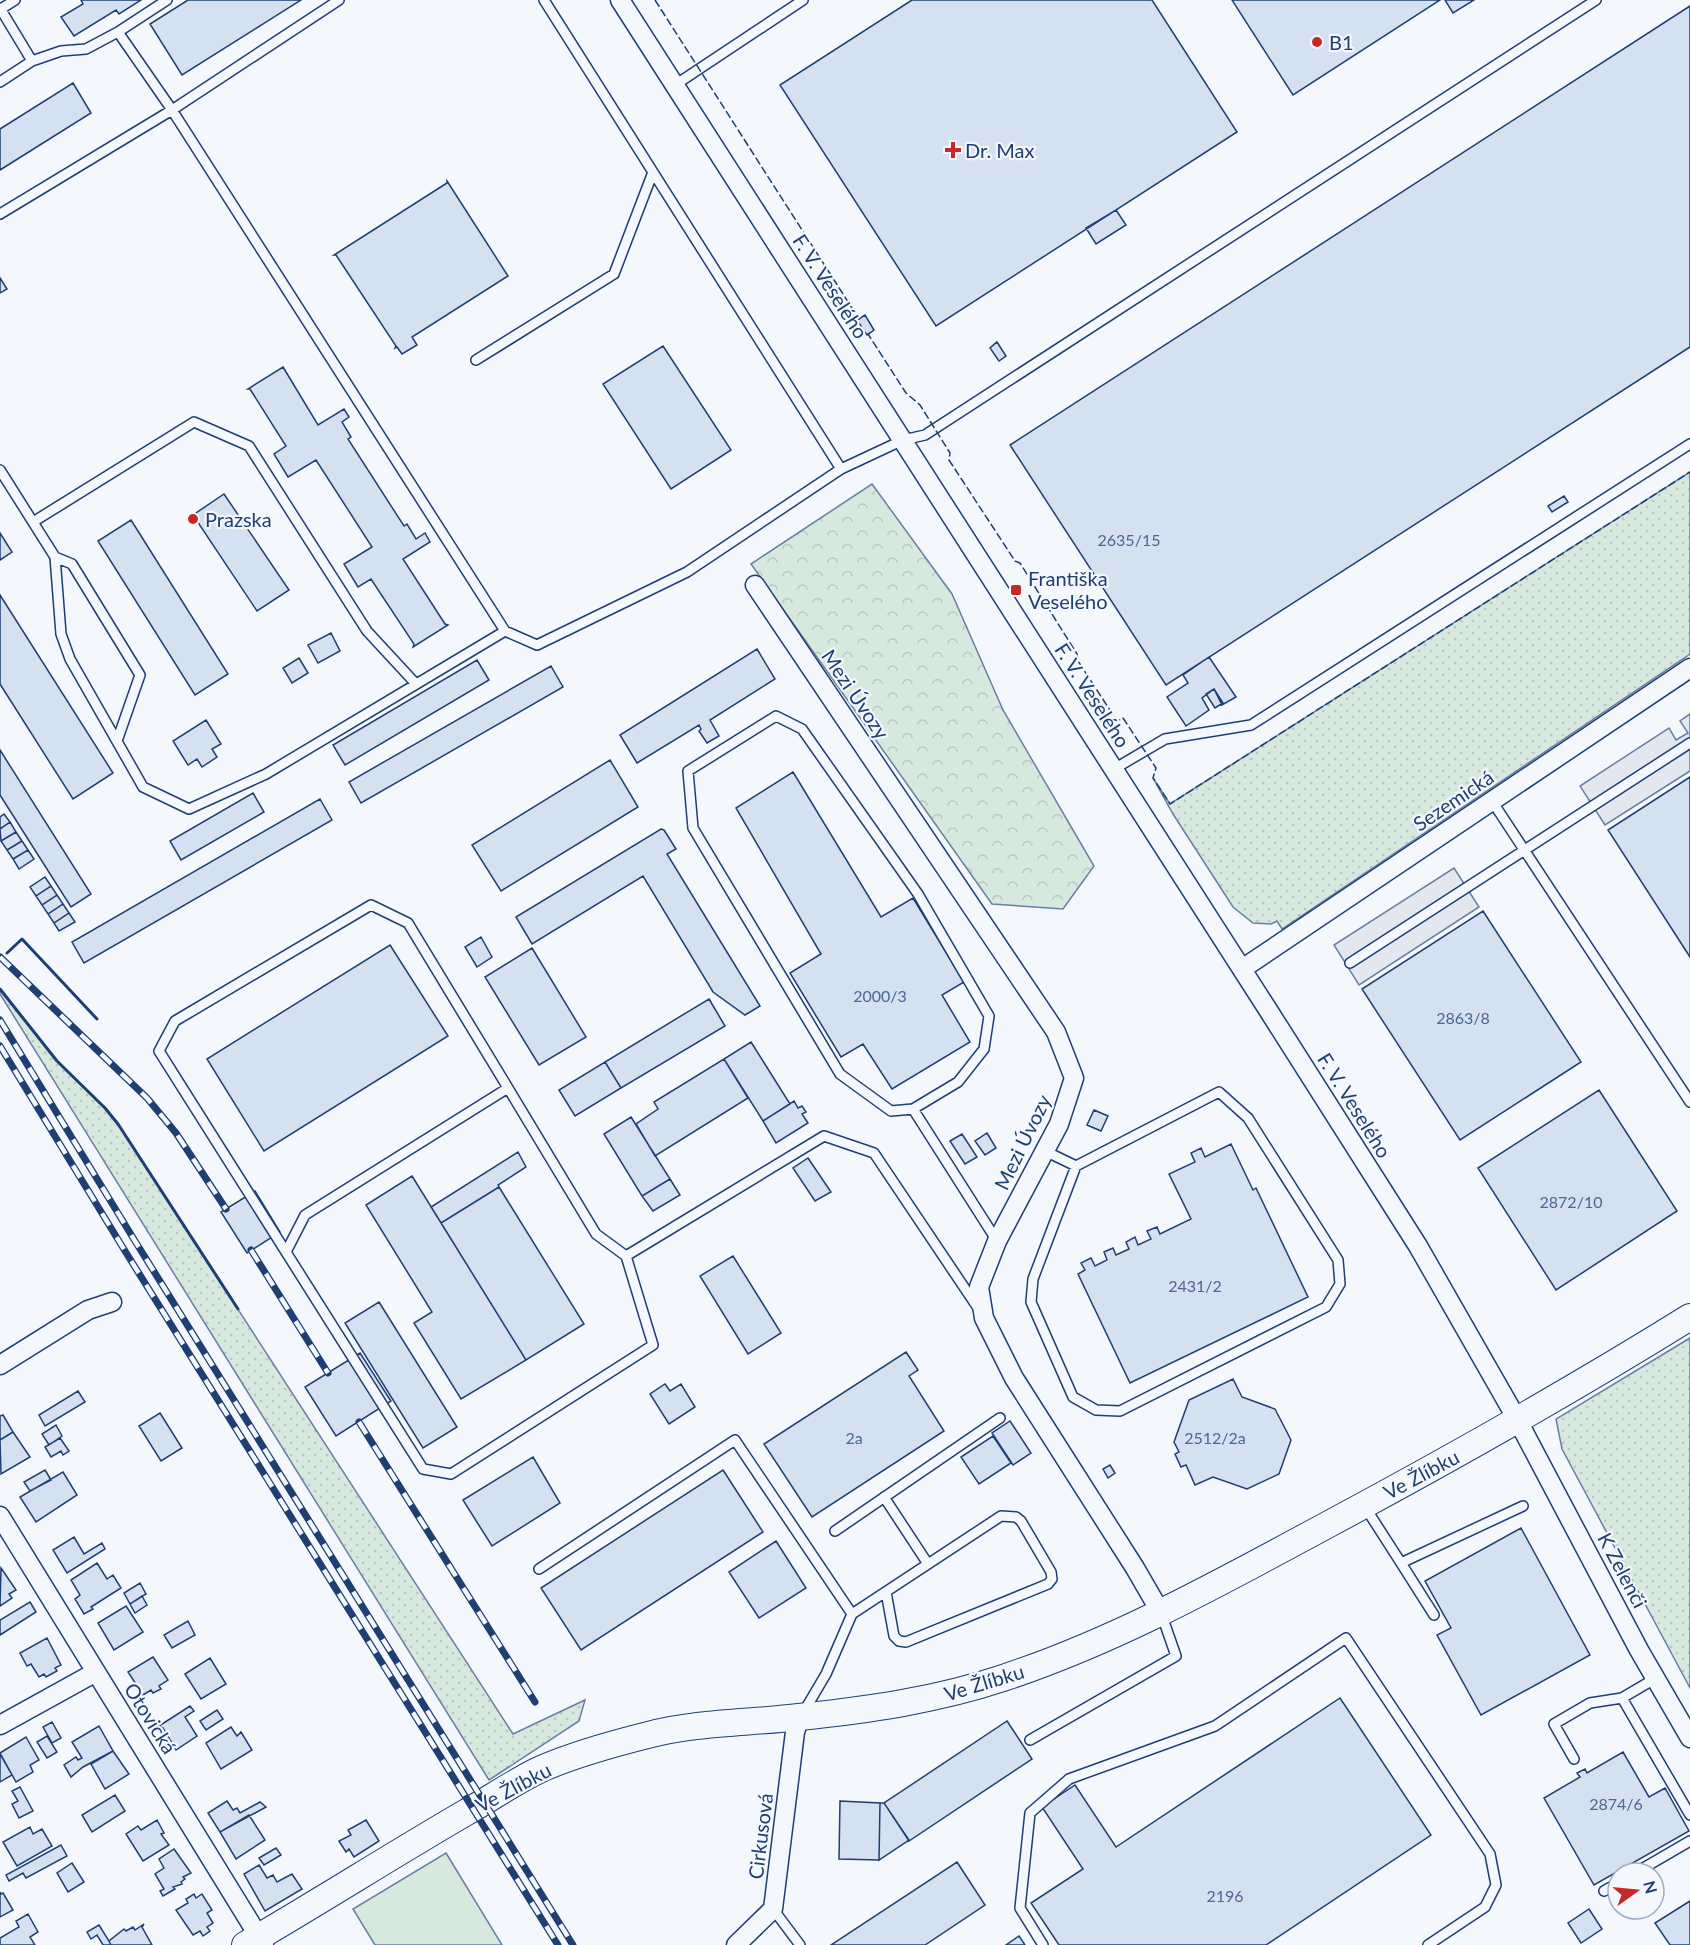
<svg xmlns="http://www.w3.org/2000/svg" width="1690" height="1945" viewBox="0 0 1690 1945" font-family="Lato,sans-serif">
<style>
.grass{fill:url(#grass-dots);stroke:#687fa3;stroke-width:1.5}
.forest{fill:url(#forest-crowns);stroke:#687fa3;stroke-width:1.5}
.park{fill:#d7e8df;stroke:#687fa3;stroke-width:1.5}
.parking{fill:#e3e8f0;stroke:#687fa3;stroke-width:1.5}
.building{fill:#d5e0f0;stroke:#1d3f73;stroke-width:1.5}
.lines{fill:none;stroke-linecap:round;stroke-linejoin:round}
.lane-casing{stroke:#1d3f73;stroke-width:12}
.street-casing{stroke:#1d3f73;stroke-width:21}
.secondary-casing{stroke:#1d3f73;stroke-width:28}
.lane{stroke:#f4f7fb;stroke-width:9}
.street{stroke:#f4f7fb;stroke-width:18}
.secondary{stroke:#f4f7fb;stroke-width:26}
.rail-casing{stroke:#1d3f73;stroke-width:7}
.rail{stroke:#f4f7fb;stroke-width:4.5;stroke-dasharray:14;stroke-linecap:butt}
.fence{stroke:#1d3f73;stroke-width:1.5;stroke-dasharray:8 3;stroke-linecap:butt}
.wall{stroke:#1d3f73;stroke-width:3}
.poi-dot{fill:#c62828;stroke:#f4f7fb;stroke-width:2}
.labels{text-anchor:middle;dominant-baseline:central;stroke-width:4.5;stroke-linejoin:round;paint-order:stroke}
.number-label{font-size:16px;fill:#4b6792}
.poi-label{font-size:20px;fill:#1d3f73;stroke:#f4f7fb;text-anchor:start}
.street-label{font-size:20px;fill:#1d3f73;stroke:#f4f7fb}
</style>
<defs>
<pattern id="grass-dots" width="8" height="8" patternUnits="userSpaceOnUse" patternTransform="scale(1.5)"><rect width="8" height="8" fill="#d7e8df"/><path d="M2 2h.1M6 6h.1" fill="none" stroke="#b8c8c3" stroke-width="1.8" stroke-linecap="round"/></pattern>
<pattern id="forest-crowns" width="20" height="18" patternUnits="userSpaceOnUse" patternTransform="scale(1.5)"><rect width="20" height="18" fill="#d7e8df"/><path d="M2 6a3 3 0 1 1 6 0M12 15a3 3 0 1 1 6 0" fill="none" stroke="#b8c8c3"/></pattern>
</defs>
<rect width="100%" height="100%" fill="#f4f7fb"/>
<!-- grass -->
<path class="grass" d="M1690 472V654L1282 929 1277 921 1271 924 1253 923 1233 907 1173 814 1153 778 1170 804Z
M0 990 57 1061 105 1108 118 1124 513 1734 585 1700 579 1721 489 1780 0 994Z
M1690 1338V1688L1562 1449 1556 1419Z"/>
<!-- forest -->
<path class="forest" d="M872 484 952 594 1003 710 1094 866 1063 909 992 904 751 564Z"/>
<!-- park -->
<path class="park" d="M446 1853 502 1945H375L353 1909Z"/>
<!-- parking -->
<path class="parking" d="M1690 714V771L1605 825 1580 786 1669 728 1676 740 1688 733 1680 721Z
M1454 868 1479 907 1359 985 1334 945Z"/>
<!-- building -->
<path class="building" d="M81 0H141L119 14 116 10 74 36 61 17 83 4Z
M188 0H301L182 75 150 24Z
M912 0H1152L1237 132 936 326 780 85Z
M1232 0H1440L1293 95Z
M1445 0H1474L1453 13Z
M1690 6V347L1166 685 1010 445Z
M73 83 91 113 0 170V129Z
M447 181 508 276 412 337 417 345 402 354 397 347 395 348 396 346 336 255H334L447 183Z
M1116 210 1126 225 1096 244 1086 228Z
M0 278 7 289 0 293Z
M865 315 874 330 867 335 857 320Z
M997 342 1006 356 999 361 990 348Z
M663 346 731 450 671 489 603 384Z
M283 367 318 425 344 409 349 417 342 422 351 437 348 439 404 526 407 524 416 539 425 533 430 542 403 559 445 624 448 625 413 647 414 644 371 579 358 587 344 564 372 547 316 460 288 477 274 454 286 446 250 389H248Z
M224 494 289 590 257 611 193 515Z
M1564 496 1568 502 1552 512 1548 506Z
M131 520 228 674 195 695 98 541Z
M0 533 12 552 0 560Z
M0 595 113 773 73 799 0 684Z
M331 633 340 651 318 663 308 645Z
M757 649 775 679 710 720 719 736 707 743 699 731 701 729 699 725 637 763 620 735Z
M1209 657 1236 697 1222 705 1214 689 1202 698 1209 710 1186 726 1167 697 1188 683 1183 675Z
M299 658 308 673 292 683 283 668Z
M477 660 489 680 345 765 333 745Z
M551 666 563 687 361 803 349 782Z
M1214 689 1223 703 1215 708 1206 694Z
M206 720 221 744 212 749 217 757 202 767 197 759 188 765 173 741Z
M0 750 91 894 71 907 0 795Z
M610 760 638 807 501 891 472 845Z
M793 772 881 917 913 898 964 982 942 995 970 1042 892 1089 863 1044 841 1057 790 973 821 954 736 808Z
M1690 777V957L1608 830Z
M253 793 264 812 181 860 170 841Z
M320 799 332 820 84 963 72 942Z
M4 814 10 822 0 829V817Z
M10 822 16 832 1 841 0 829Z
M661 829 664 830 676 849 667 854 760 1006 745 1015 713 992 643 876 532 944 516 917Z
M16 832 22 841 7 850 1 841Z
M22 841 28 850 13 859 7 850Z
M28 850 34 859 19 869 13 859Z
M45 877 51 886 36 896 30 887Z
M51 886 57 895 42 905 36 896Z
M57 895 63 904 48 914 42 905Z
M63 904 69 913 54 923 48 914Z
M1483 911 1581 1062 1460 1140 1362 989Z
M69 913 75 922 59 931 54 923Z
M481 937 492 957 477 967 465 947Z
M390 945 448 1036 264 1151 207 1059Z
M532 948 586 1037 539 1065 485 977Z
M709 999 725 1026 621 1088 605 1062Z
M751 1042 790 1104 763 1121 724 1059Z
M724 1059 748 1098 655 1156 636 1124 658 1109 654 1102Z
M605 1062 621 1088 575 1116 559 1090Z
M1599 1090 1677 1211 1556 1290 1478 1168Z
M794 1101 798 1108 802 1106 806 1112 802 1114 808 1123 776 1143 763 1121Z
M1094 1110 1108 1116 1101 1131 1087 1125Z
M631 1117 670 1179 642 1196 604 1134Z
M987 1133 996 1148 985 1155 975 1141Z
M962 1134 977 1157 965 1164 950 1141Z
M1231 1144 1253 1190 1256 1188 1308 1297 1130 1383 1078 1274 1085 1270 1081 1263 1091 1258 1095 1266 1107 1260 1104 1252 1113 1248 1116 1255 1129 1249 1126 1242 1135 1237 1138 1245 1151 1239 1147 1231 1157 1227 1160 1234 1191 1219 1169 1174 1195 1162 1191 1153 1201 1148 1205 1157Z
M518 1152 526 1167 498 1185 499 1187 441 1223 431 1207Z
M808 1158 831 1192 815 1201 793 1168Z
M412 1176 526 1360 461 1399 414 1323 432 1312 366 1205Z
M670 1179 680 1195 653 1211 642 1196Z
M499 1187 584 1324 526 1360 441 1223Z
M255 1191 280 1232 247 1253 221 1212Z
M733 1256 781 1333 748 1354 700 1276Z
M379 1302 457 1427 423 1448 345 1323Z
M906 1352 918 1370 909 1376 944 1431 812 1517 764 1444Z
M360 1353 391 1401 336 1436 305 1387Z
M1233 1379 1242 1397 1275 1409 1291 1440 1279 1474 1247 1489 1213 1477 1195 1485 1186 1465 1181 1467 1175 1454 1179 1452 1174 1442 1189 1400Z
M665 1384 670 1391 681 1384 695 1407 669 1424 650 1394Z
M78 1391 85 1402 45 1426 39 1415Z
M160 1413 182 1448 161 1461 139 1426Z
M3 1415 13 1432 0 1440V1416Z
M1010 1421 1031 1453 1013 1465 992 1433Z
M56 1425 62 1436 49 1445 42 1434Z
M13 1432 30 1457 1 1474 0 1440Z
M993 1436 1011 1463 979 1484 961 1457Z
M60 1438 69 1451 63 1455 61 1451 51 1457 45 1447Z
M533 1457 560 1503 492 1546 463 1500Z
M1110 1465 1115 1473 1108 1478 1103 1469Z
M45 1470 51 1480 30 1491 24 1482Z
M723 1470 763 1532 581 1650 541 1588Z
M63 1472 77 1495 36 1522 20 1497Z
M1521 1528 1590 1655 1481 1715 1437 1635 1451 1628 1425 1581Z
M74 1537 84 1554 102 1543 105 1549 67 1573 53 1550Z
M776 1541 806 1588 759 1618 729 1572Z
M97 1563 107 1579 113 1575 121 1588 91 1607 93 1609 84 1614 75 1599 80 1595 71 1580Z
M1 1568 16 1590 9 1594 12 1598 0 1606Z
M140 1583 146 1594 130 1604 124 1593Z
M142 1596 147 1605 135 1613 130 1604Z
M30 1602 36 1612 0 1635V1620Z
M126 1606 143 1632 114 1650 98 1623Z
M188 1621 195 1635 172 1648 164 1635Z
M47 1638 61 1665 55 1668 57 1671 46 1677 44 1674 39 1677 31 1664 27 1666 20 1653Z
M153 1657 168 1680 159 1686 161 1689 153 1693 151 1690 143 1695 128 1672Z
M210 1658 226 1684 201 1699 185 1674Z
M1340 1698 1431 1835 1266 1945H1059L1031 1903 1083 1869 1042 1807 1075 1785 1116 1847Z
M190 1706 194 1711 185 1717 197 1736 176 1750 163 1728 159 1726Z
M217 1710 223 1719 206 1730 200 1721Z
M1007 1721 1032 1759 909 1841 884 1803Z
M52 1722 61 1738 52 1743 43 1727Z
M99 1726 113 1751 83 1767 71 1777 64 1765 76 1757 78 1760 82 1758 72 1742Z
M231 1727 237 1736 241 1732 252 1750 221 1769 206 1743Z
M47 1736 57 1752 47 1758 37 1742Z
M26 1737 39 1760 30 1765 33 1772 16 1782 0 1753Z
M113 1751 129 1774 105 1789 91 1764Z
M1623 1752 1649 1797 1665 1788 1689 1831 1594 1885 1544 1798 1580 1777 1577 1773 1585 1769 1587 1773Z
M0 1754 12 1775 0 1782Z
M20 1787 33 1811 19 1818 12 1804 18 1801 12 1791Z
M115 1795 125 1811 92 1832 82 1815Z
M227 1801 233 1810 237 1808 240 1813 260 1802 266 1807 220 1832 208 1813Z
M840 1801 880 1803 879 1860 839 1859Z
M880 1803H884L909 1840 879 1860Z
M249 1815 265 1840 236 1859 220 1832Z
M157 1820 164 1833 161 1834 169 1845 143 1861 126 1834 138 1826 141 1830Z
M366 1820 379 1841 354 1857 349 1849 346 1852 339 1841 351 1835 348 1830Z
M30 1827 33 1834 42 1829 52 1846 17 1866 3 1842Z
M61 1845 67 1856 26 1878 23 1873 9 1881 6 1875Z
M276 1848 281 1855 264 1865 259 1858Z
M174 1849 191 1873 183 1877 185 1879 181 1882 182 1884 173 1887 175 1889 163 1896 160 1891 164 1889 155 1874 164 1868 159 1859Z
M957 1862 985 1905 925 1945H831Z
M72 1863 84 1882 68 1892 57 1873Z
M259 1865 267 1878 273 1875 277 1882 292 1874 302 1889 265 1911 244 1874Z
M0 1892 1 1894 3 1893 13 1910 0 1917Z
M194 1894 196 1898 202 1894 212 1910 207 1913 213 1923 207 1927 210 1931 203 1936 200 1931 193 1935 176 1910 188 1903 186 1899Z
M1690 1901V1945H1670L1655 1923Z
M1589 1909 1602 1929 1581 1943 1568 1923Z
M28 1914 38 1932 30 1937 35 1945H0V1938L19 1927 16 1921Z
M144 1924 142 1927 152 1945H111L109 1941 124 1929 126 1931 133 1927 135 1930Z
M99 1925 109 1941 111 1945H103L97 1935 91 1939 87 1932Z
M1019 1936 1025 1945H1006Z"/>
<g class="lines">
<defs>
<path id="lane" d="M544 0 841 469 903 440 925 435 1596 0
M0 8 32 61
M1 9 15 0
M118 32 167 0
M0 82 32 61 61 51 86 49 118 32 172 110 505 631
M675 85 803 0
M0 214 172 110 339 0
M476 360 614 274 653 172
M0 470 55 557 61 634 70 659 143 787 189 809 266 774 505 631 537 645 687 572 841 469
M33 522 194 422 249 446 367 631 416 684
M55 557 72 564 140 675 117 741
M1114 769 1165 739 1251 725 1690 444
M1492 801 1690 1102
M1350 963 1690 743
M913 1109 958 1082 984 1049 989 1016 918 894 802 729 776 716 688 771 693 828 840 1074 891 1111 913 1109 997 1241
M1045 1151 1076 1166 1219 1092 1248 1118 1338 1260 1340 1284 1326 1307 1120 1411 1096 1410 1073 1397 1031 1302 1033 1279 1076 1166
M286 1252 305 1215 508 1088 596 1234 626 1256 653 1345 451 1474 423 1469 159 1051 175 1021 371 905 408 923 508 1088
M626 1256 824 1136 874 1153 978 1308
M884 1497 928 1564
M1365 1507 1401 1563 1523 1506
M835 1531 1000 1418
M1401 1563 1434 1615
M539 1569 735 1440 852 1614 826 1674 803 1713
M852 1614 1001 1516 1016 1517 1021 1521 1051 1572 1052 1579 1048 1584 906 1642 899 1641 894 1636 886 1592
M1656 1678 1622 1698 1690 1815
M1030 1740 1176 1656 1161 1613
M1574 1759 1554 1724 1590 1703 1622 1698
M1635 1873 1690 1841
M1604 1891 1618 1883
M773 1909 800 1945
M1043 1945 1020 1908 1030 1813 1069 1779 1215 1726 1346 1638 1490 1854 1496 1885 1485 1907 1428 1945"/>
<path id="street" d="M620 0 1270 1013 1418 1246 1518 1421 1639 1650 1690 1738
M755 585 1056 1032 1074 1078 1059 1124 997 1241 979 1287 984 1318 1014 1378 1135 1568 1161 1613
M1242 969 1690 668
M0 1365 88 1310 112 1302
M0 1516 264 1945
M0 1725 96 1672
M736 1945 773 1909 795 1732 800 1717"/>
<path id="secondary" d="M245 1945C319 1902 391 1856 465 1813 490 1799 515 1781 541 1769 575 1754 612 1744 648 1735 697 1722 749 1723 799 1717 868 1710 937 1700 1003 1678 1118 1640 1223 1581 1329 1524 1452 1458 1571 1391 1690 1317"/>
</defs>
<!-- lane casing -->
<use href="#lane" class="lane-casing"/>
<!-- street casing -->
<use href="#street" class="street-casing"/>
<!-- secondary casing -->
<use href="#secondary" class="secondary-casing"/>
<!-- lane -->
<use href="#lane" class="lane"/>
<!-- street -->
<use href="#street" class="street"/>
<!-- secondary -->
<use href="#secondary" class="secondary"/>
<defs>
<path id="rail" d="M0 957 147 1098 176 1133 226 1209
M0 1020 135 1241 573 1945
M0 1046 125 1251 558 1945
M251 1250 328 1373
M359 1422 535 1702"/>
</defs>
<!-- rail casing -->
<use href="#rail" class="rail-casing"/>
<!-- rail -->
<use href="#rail" class="rail"/>
<!-- fence -->
<path class="fence" d="M655 0 859 319 861 318
M870 333 868 334 906 393 920 405 950 453 949 460 1015 561 1020 563 1077 654 1078 661 1117 721 1123 718 1156 768 1153 778 1170 804 1690 472"/>
<!-- wall -->
<path class="wall" d="M7 953 22 939 97 1019
M0 989 57 1061 105 1108 118 1124 238 1309"/>
</g>
<!-- markers -->
<g class="poi-dot">
<circle cx="1317" cy="42" r="6"/>
<path d="M950 141h6v6h6v6h-6v6h-6v-6h-6v-6h6z"/>
<circle cx="193" cy="519" r="6"/>
<rect x="1010" y="584" width="12" height="12" rx="3"/>
</g>
<g class="labels">
<!-- number labels -->
<g class="number-label">
<text x="1129" y="539">2635/15</text>
<text x="880" y="995">2000/3</text>
<text x="1463" y="1017">2863/8</text>
<text x="1571" y="1201">2872/10</text>
<text x="1195" y="1285">2431/2</text>
<text x="854" y="1437">2a</text>
<text x="1215" y="1437">2512/2a</text>
<text x="1616" y="1803">2874/6</text>
<text x="1225" y="1895">2196</text>
</g>
<!-- poi labels -->
<g class="poi-label">
<text x="1329" y="42">B1</text>
<text x="965" y="150">Dr. Max</text>
<text x="205" y="519">Prazska</text>
<text x="1028" y="578">Františka<tspan x="1028" dy="23">Veselého</tspan></text>
</g>
<!-- street labels -->
<g class="street-label">
<text transform="translate(831 286) rotate(57)">F. V. Veselého</text>
<text transform="translate(856 694) rotate(56)">Mezi Úvozy</text>
<text transform="translate(1093 695) rotate(57)">F. V. Veselého</text>
<text transform="translate(1453 800) rotate(-34)">Sezemická</text>
<text transform="translate(1355 1105) rotate(58)">F. V. Veselého</text>
<text transform="translate(1022 1142) rotate(-64)">Mezi Úvozy</text>
<text transform="translate(1421 1474) rotate(-28)">Ve Žlíbku</text>
<text transform="translate(1623 1570) rotate(62)">K Zelenči</text>
<text transform="translate(984 1682) rotate(-17)">Ve Žlíbku</text>
<text transform="translate(151 1718) rotate(58)">Otovická</text>
<text transform="translate(513 1787) rotate(-28)">Ve Žlíbku</text>
<text transform="translate(760 1836) rotate(-83)">Cirkusová</text>
</g>
</g>
<!-- north arrow -->
<g transform="translate(1636 1891) rotate(75)"><circle r="28" fill="#f4f7fb" stroke="#9eadc5" stroke-width="1.5"/>
<path d="M0-4.5L10 22L0 15L-10 22Z" fill="#c62828"/>
<text y="-9" font-size="16" font-weight="bold" text-anchor="middle" fill="#1d3f73">N</text>
</g>
</svg>
